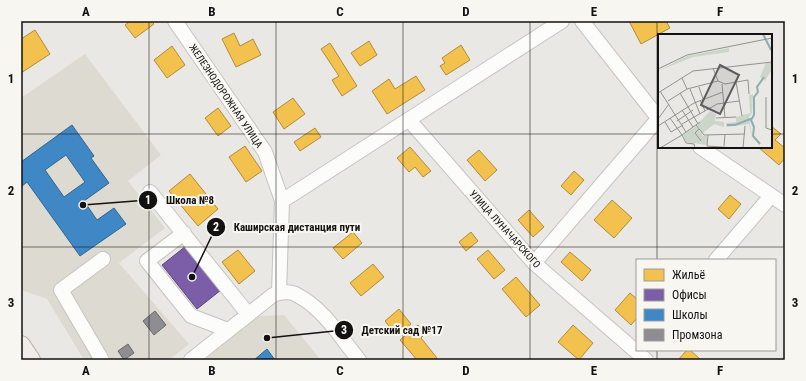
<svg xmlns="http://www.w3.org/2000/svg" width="806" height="381" viewBox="0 0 806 381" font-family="'Roboto Condensed',sans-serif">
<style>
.built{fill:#dddad1}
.homes{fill:#f2c14e;stroke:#af8c3c}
.offices{fill:#7b5ea7;stroke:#5c477a}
.schools{fill:#3f88c5;stroke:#32658f;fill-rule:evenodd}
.industry{fill:#8d8d92;stroke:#68686b}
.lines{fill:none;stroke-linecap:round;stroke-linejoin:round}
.minor-casing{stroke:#c5c4c1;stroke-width:16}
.major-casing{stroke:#b8ada6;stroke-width:20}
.minor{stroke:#fcfcfb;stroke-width:14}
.major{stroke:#f3ede9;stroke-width:18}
.grid{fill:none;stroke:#131211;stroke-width:1;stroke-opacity:0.55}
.labels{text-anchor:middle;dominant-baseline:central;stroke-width:4;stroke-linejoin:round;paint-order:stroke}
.street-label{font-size:10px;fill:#131211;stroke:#f8f6f0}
.inset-river{fill:none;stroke:#8eacb2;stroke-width:2}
.inset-road{fill:none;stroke:#939290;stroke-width:1}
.view{fill:#5e5d5b;fill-opacity:0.15;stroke:#5e5d5b;stroke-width:2}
.inset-edge{fill:none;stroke:#131211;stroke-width:2}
.leader{fill:none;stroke:#131211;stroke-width:1.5}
.callout-dot{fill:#131211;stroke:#f8f6f0;stroke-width:1.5}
.mark-label{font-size:12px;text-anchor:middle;font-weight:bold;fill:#fff}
.callout-label{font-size:11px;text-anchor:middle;font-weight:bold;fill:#131211;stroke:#f8f6f0;stroke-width:4;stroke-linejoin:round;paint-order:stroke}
.neatline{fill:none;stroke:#131211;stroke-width:1.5}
.grid-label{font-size:13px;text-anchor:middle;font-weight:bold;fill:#131211}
</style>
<rect width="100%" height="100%" fill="#e9e8e4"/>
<!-- built -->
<path class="built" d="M85 54 161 155 128 181 165 228 119 263 189 344 169 360H112L107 352 91 360H84L47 299 21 290V98Z
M284 315 321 360H204L258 316Z"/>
<!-- homes -->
<path class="homes" d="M130 21H151L154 24 135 38 125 25Z
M629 21H666L670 28 641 44Z
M35 30 50 54 21 73V39Z
M234 33 240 46 253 39 261 55 236 67 222 39Z
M369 41 377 55 360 66 351 53Z
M330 43 357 86 342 96 332 80 339 76 321 49Z
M461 45 470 60 446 75 440 66 445 63 442 58Z
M172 46 185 65 167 78 154 60Z
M416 76 425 90 387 114 372 91 389 79 395 89Z
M293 98 305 114 284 129 273 112Z
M218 108 231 126 218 136 205 118Z
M771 126 781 134 775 140 785 148V158L779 165 758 147H771Z
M315 128 321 137 300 151 294 142Z
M245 146 262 171 246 182 229 157Z
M410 147 431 171 423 177 415 167 409 172 397 158Z
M479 150 497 170 485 181 467 160Z
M574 171 584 180 571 195 561 186Z
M190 174 218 209 198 226 169 191Z
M730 195 741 204 729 219 718 209Z
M612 200 632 218 614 238 594 220Z
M529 210 544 227 533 237 518 220Z
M353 232 362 243 343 259 333 248Z
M471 232 478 241 466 251 459 242Z
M238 250 255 271 239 284 222 262Z
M488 250 505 270 494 279 477 259Z
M570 252 591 270 582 281 561 262Z
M373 264 384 277 361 296 350 283Z
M516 277 540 305 526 317 502 289Z
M630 293 637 299V318L631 325 615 310Z
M399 309 411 324 397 336 385 321Z
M418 325 425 334 421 338 437 358 435 360H417L400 340Z
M573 325 593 343 579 360 558 342Z
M687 350H690L701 360H678Z"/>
<!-- offices -->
<path class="offices" d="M186 246 221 290 197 309 162 265Z"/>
<!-- schools -->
<path class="schools" d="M72 125 94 156 91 158 109 183 84 201 97 220 114 208 126 224 80 256 27 182 21 187V162ZM66 155 85 182 64 197 45 170Z
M267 349 275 360H254Z"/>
<!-- industry -->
<path class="industry" d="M155 311 166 325 154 335 143 321Z
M128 344 134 353 124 360 118 351Z"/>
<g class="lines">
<defs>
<path id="minor" d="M175 21 265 152 282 201 279 292
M582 21 659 119
M409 120 534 263 646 360
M700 147 785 205
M150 192 248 314
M282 201 562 21
M184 233 147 261 191 316 228 330
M716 260 771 196
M534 263 658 119
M102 360 61 290 103 259
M191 360 273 295C280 292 291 291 297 295 323 308 341 338 359 360"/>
<path id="major" d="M21 345 31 360"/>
</defs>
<!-- minor casing -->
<use href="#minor" class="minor-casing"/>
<!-- major casing -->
<use href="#major" class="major-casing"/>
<!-- minor -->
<use href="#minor" class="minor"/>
<!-- major -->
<use href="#major" class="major"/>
</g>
<!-- grid -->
<path class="grid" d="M149 21V360M276 21V360M403 21V360M530 21V360M657 21V260M21 134H659M771 134H785M21 247H785M657 350V360"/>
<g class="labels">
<!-- street labels -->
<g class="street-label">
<text transform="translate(226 96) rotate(56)">ЖЕЛЕЗНОДОРОЖНАЯ УЛИЦА</text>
<text transform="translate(505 229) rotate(48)">УЛИЦА ЛУНАЧАРСКОГО</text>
</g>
</g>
<!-- overview -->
<g transform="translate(658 34)">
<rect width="114" height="114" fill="#e9e8e4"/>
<path d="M71 14V18L35 23 0 37 29 22ZM108 29H114V35L107 47 102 43ZM95 60 94 79 91 83 95 109 91 90 68 93V89L78 88V83L92 79 91 61ZM52 77 58 80 57 87 66 88V93L56 90 44 100 39 91ZM38 92 45 102H49V111L28 108 25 101Z" fill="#cbd5c8"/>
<path class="inset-river" d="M105 0 113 16M69 91H77L95 84M102 110 95 102 96 93 93 86 96 81V63L100 58 99 53 106 43"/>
<path class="inset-road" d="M55 34 60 47M0 35 29 21 114 4M24 44 29 55M60 47 67 50 90 46 91 60M78 48 84 82M64 50 67 84M41 53 45 65M32 55 42 80M2 57 28 98M0 59 35 37 114 28M22 59 40 90M108 63V94L114 96M42 66 47 77M10 67 29 55 60 47M24 76 35 93M58 84 78 83M0 85 11 70M19 87 35 76M7 88 13 98 25 91M24 90 59 70 81 67M38 91 46 101 87 100M0 92 36 69 65 58M41 95 37 99 43 107M50 101 49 112 77 114M66 112 67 100M2 114 24 101 12 84M37 114 36 110 28 109 24 101 42 88M85 114 87 92"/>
<path class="view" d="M62 31 81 41 62 80 43 71Z"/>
<rect width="114" height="114" class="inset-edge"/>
</g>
<!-- callouts -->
<path class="leader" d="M83 205L148 200M192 277L216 227M267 338L344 330"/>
<g class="callout-dot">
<circle cx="83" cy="205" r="4"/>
<circle cx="192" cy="277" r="4"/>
<circle cx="267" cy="338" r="4"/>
<circle cx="148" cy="200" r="10"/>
<circle cx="216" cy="227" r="10"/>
<circle cx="344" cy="330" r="10"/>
</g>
<g class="mark-label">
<text x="148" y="204">1</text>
<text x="216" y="231">2</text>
<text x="344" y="334">3</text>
</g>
<g class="callout-label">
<text x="190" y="204">Школа №8</text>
<text x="297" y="231">Каширская дистанция пути</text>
<text x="402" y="334">Детский сад №17</text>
</g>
<!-- border -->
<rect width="806" height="381" fill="none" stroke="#f8f6f0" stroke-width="44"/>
<!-- legend -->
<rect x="636" y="259" width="140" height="92" fill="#f8f6f0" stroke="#9c9b97"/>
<rect x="644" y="269" width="20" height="12" fill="#f2c14e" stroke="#9c9b97"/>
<text x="672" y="279" font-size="12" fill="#131211">Жильё</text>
<rect x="644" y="289" width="20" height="12" fill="#7b5ea7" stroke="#9c9b97"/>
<text x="672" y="299" font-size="12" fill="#131211">Офисы</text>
<rect x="644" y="309" width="20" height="12" fill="#3f88c5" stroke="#9c9b97"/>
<text x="672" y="319" font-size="12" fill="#131211">Школы</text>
<rect x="644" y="329" width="20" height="12" fill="#8d8d92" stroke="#9c9b97"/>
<text x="672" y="339" font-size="12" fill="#131211">Промзона</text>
<rect x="22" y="22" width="762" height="337" class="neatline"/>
<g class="grid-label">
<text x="86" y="16">A</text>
<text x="212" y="16">B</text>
<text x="340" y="16">C</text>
<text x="466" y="16">D</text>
<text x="594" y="16">E</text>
<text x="720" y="16">F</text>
<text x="11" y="83">1</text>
<text x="795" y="83">1</text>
<text x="11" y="195">2</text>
<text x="795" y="195">2</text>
<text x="11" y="307">3</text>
<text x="795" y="307">3</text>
<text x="86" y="375">A</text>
<text x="212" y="375">B</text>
<text x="340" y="375">C</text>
<text x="466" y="375">D</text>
<text x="594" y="375">E</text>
<text x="720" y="375">F</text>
</g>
</svg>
